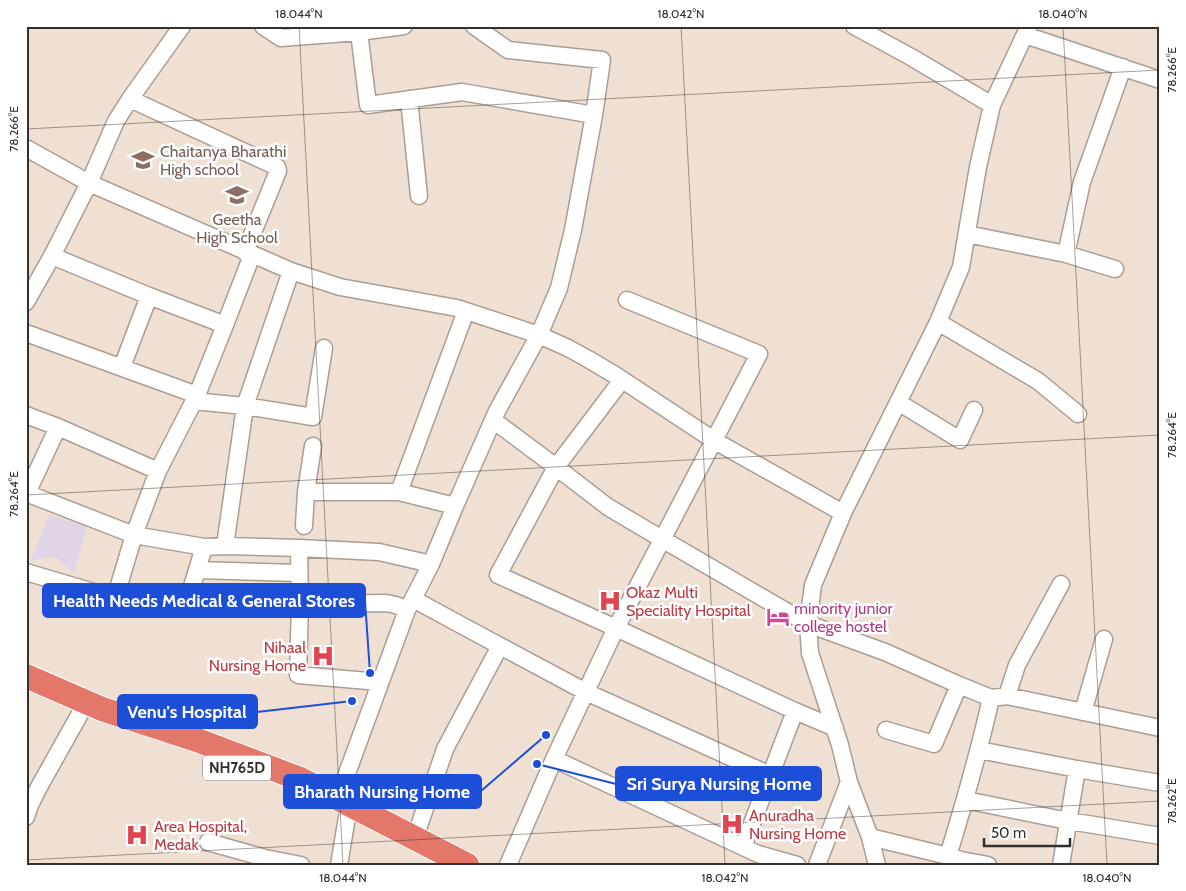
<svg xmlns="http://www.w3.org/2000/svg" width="1186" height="891" viewBox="0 0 1186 891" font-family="Cabin,sans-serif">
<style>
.industrial{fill:#e0d4e7}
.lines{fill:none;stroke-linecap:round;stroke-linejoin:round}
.minor-casing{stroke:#ab9d91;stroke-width:19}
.highway-casing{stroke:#fff;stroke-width:26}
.minor{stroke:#fff;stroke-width:16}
.highway{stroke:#e3776a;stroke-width:24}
.ticks{fill:none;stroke:#35302b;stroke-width:1;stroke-opacity:0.45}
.labels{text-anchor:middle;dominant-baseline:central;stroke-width:5;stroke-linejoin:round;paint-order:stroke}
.shield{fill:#fff;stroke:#726e6b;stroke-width:1}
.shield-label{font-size:15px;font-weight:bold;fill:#35302b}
.education-label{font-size:16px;fill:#785e54;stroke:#fff;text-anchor:start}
.health-label{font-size:16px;fill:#be3a42;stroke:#fff;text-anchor:start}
.hotel-label{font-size:16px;fill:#b23c85;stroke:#fff;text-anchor:start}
.leader{fill:none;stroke:#1d4ed8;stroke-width:2}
.callout-dot{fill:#1d4ed8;stroke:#fff;stroke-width:2}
.callout{fill:#1d4ed8;stroke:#1d4ed8;stroke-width:2}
.callout-label{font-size:18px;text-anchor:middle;font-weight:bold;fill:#fff}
.neatline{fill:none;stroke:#35302b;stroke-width:2}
.ticks-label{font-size:12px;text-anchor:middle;fill:#35302b}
</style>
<rect width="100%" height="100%" fill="#efe0d3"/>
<!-- industrial -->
<path class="industrial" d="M49 515 87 526 74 573 55 557 31 560Z"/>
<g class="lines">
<defs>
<path id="minor" d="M263 26 281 38 359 32 404 26
M854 26 911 57 992 105
M359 32 368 105 462 92 594 115
M1025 35 1160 80
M130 99 277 167 278 171 276 176 245 252
M409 99 419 196
M26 148 89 183 116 121 130 99 182 26
M967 234 1066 254 1115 269
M1066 254 1082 182 1123 67
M52 256 149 296 225 325
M291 271 245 406 313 417 324 348
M627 300 759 354 616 628 554 759 743 847 758 854 797 865
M26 302 52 256 89 183 291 271 340 287 457 308 539 335 568 348 588 359 615 375 715 441 843 513 813 585 808 624 810 653 840 745 849 782 870 837 877 865
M938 322 1038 381 1078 414
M26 333 197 395
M122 367 149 296
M622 380 556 467 498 575 616 628 795 711 835 728
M193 401 245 406 225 546
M898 402 960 440 974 410
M26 415 58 427 158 471
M493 420 556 467 608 507 662 539 808 624 885 652 959 685 991 698 1007 696 1160 728
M306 492 313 446
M26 493 134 535 204 547 225 546 299 548 379 552 431 564
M27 493 58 427
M455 506 497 411 539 335 559 288 573 230 594 115 602 60 508 50 474 26
M843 513 938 322 961 267 978 167 992 105 1029 26
M304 526 306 492H399
M204 547 186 606 386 603 396 605 407 610 413 599
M299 548 300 604 298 675 380 682
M197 570 298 573
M26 572 107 596H112L117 592 134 535 158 471 197 395 225 325 252 255
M500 646 586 692 770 775
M1007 696 1017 665 1061 584
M1083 712 1104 639
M886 730 934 744 959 685
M979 750 1077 769 1160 783
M338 798 407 610
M966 800 1058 819 1160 836
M26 817 30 805 39 787 81 712
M870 837 948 856 961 860 988 865
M415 838 445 749 500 646 413 599 431 564 455 506 399 492 466 311
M208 842 265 858 301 865
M743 847 795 711
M948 856C964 804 979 752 991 698
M339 865 347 817
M508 865 554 759
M817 865 849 782
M1061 865 1077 769"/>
<path id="highway" d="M26 676 102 709 197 740 300 779 467 865"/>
</defs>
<!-- minor casing -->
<use href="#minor" class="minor-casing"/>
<!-- highway casing -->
<use href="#highway" class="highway-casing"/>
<!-- minor -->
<use href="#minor" class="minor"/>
<!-- highway -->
<use href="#highway" class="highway"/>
</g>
<!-- ticks -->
<path class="ticks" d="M299 26 343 865M681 26 725 865M1063 26 1107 865M26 129 1160 70M26 495 1160 435M26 860 1160 801"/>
<!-- icons -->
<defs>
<symbol id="school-bare" viewBox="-9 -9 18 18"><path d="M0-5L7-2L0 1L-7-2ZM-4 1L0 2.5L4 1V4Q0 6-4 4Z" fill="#8d6e63" stroke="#fff" stroke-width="2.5" paint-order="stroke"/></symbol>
<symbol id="hospital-bare" viewBox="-9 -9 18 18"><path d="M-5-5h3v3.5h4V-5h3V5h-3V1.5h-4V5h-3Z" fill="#e0444e" stroke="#fff" stroke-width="2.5" paint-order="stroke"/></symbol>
<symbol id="hotel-bare" viewBox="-9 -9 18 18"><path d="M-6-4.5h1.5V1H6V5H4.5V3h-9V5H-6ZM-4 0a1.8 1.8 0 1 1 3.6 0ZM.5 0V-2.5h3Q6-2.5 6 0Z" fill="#d1479c" stroke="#fff" stroke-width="2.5" paint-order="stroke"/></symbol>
</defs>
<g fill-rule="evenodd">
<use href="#school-bare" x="127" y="144" width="32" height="32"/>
<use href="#school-bare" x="221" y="179" width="32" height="32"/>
<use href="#hospital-bare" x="594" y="585" width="32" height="32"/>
<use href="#hotel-bare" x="762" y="601" width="32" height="32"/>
<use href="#hospital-bare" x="307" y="640" width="32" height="32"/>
<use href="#hospital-bare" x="716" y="808" width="32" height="32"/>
<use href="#hospital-bare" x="121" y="819" width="32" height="32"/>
</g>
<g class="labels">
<!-- shield labels -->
<rect class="shield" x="203" y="755.5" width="68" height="25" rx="4"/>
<g class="shield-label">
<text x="237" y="768">NH765D</text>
</g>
<!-- education labels -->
<g class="education-label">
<text x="160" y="151">Chaitanya Bharathi<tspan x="160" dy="18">High school</tspan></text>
<text x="237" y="219" text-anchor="middle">Geetha<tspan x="237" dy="18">High School</tspan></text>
</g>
<!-- health labels -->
<g class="health-label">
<text x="626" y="592">Okaz Multi<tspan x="626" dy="18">Speciality Hospital</tspan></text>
<text x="306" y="647" text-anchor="end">Nihaal<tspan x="306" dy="18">Nursing Home</tspan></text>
<text x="749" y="815">Anuradha<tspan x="749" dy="18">Nursing Home</tspan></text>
<text x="154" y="826">Area Hospital,<tspan x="154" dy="18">Medak</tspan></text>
</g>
<!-- hotel labels -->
<g class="hotel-label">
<text x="794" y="608">minority junior<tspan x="794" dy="18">college hostel</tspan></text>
</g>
</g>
<!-- callouts -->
<path class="leader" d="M370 673L365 601M352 701L257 712M537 764L616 784M546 735L481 791"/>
<g class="callout-dot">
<circle cx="370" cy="673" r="5"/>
<circle cx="352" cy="701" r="5"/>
<circle cx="537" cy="764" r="5"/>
<circle cx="546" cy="735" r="5"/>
</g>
<g class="callout">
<rect x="43" y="584" width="322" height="33" rx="5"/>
<rect x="118" y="695" width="139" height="33" rx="5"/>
<rect x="616" y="767" width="205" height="33" rx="5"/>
<rect x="284" y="775" width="197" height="33" rx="5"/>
</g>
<g class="callout-label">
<text x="204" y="607">Health Needs Medical &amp; General Stores</text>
<text x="187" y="718">Venu's Hospital</text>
<text x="719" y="790">Sri Surya Nursing Home</text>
<text x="382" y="798">Bharath Nursing Home</text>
</g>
<!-- border -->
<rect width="1186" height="891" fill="none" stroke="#ffffff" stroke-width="55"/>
<!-- scale -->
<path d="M984 838v8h86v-8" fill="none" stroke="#35302b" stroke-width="2.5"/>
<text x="991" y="838" font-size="15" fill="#35302b" stroke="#ffffff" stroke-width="4" paint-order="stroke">50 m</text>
<rect x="28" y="28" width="1130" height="836" class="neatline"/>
<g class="ticks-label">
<text x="299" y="18">18.044°N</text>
<text x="681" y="18">18.042°N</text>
<text x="1063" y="18">18.040°N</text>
<text transform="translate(1172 70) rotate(-90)" y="4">78.266°E</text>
<text transform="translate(14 129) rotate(-90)" y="4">78.266°E</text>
<text transform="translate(1172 435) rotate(-90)" y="4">78.264°E</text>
<text transform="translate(14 494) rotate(-90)" y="4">78.264°E</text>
<text transform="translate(1172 801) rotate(-90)" y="4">78.262°E</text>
<text x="343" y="882">18.044°N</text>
<text x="725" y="882">18.042°N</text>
<text x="1107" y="882">18.040°N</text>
</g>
</svg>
